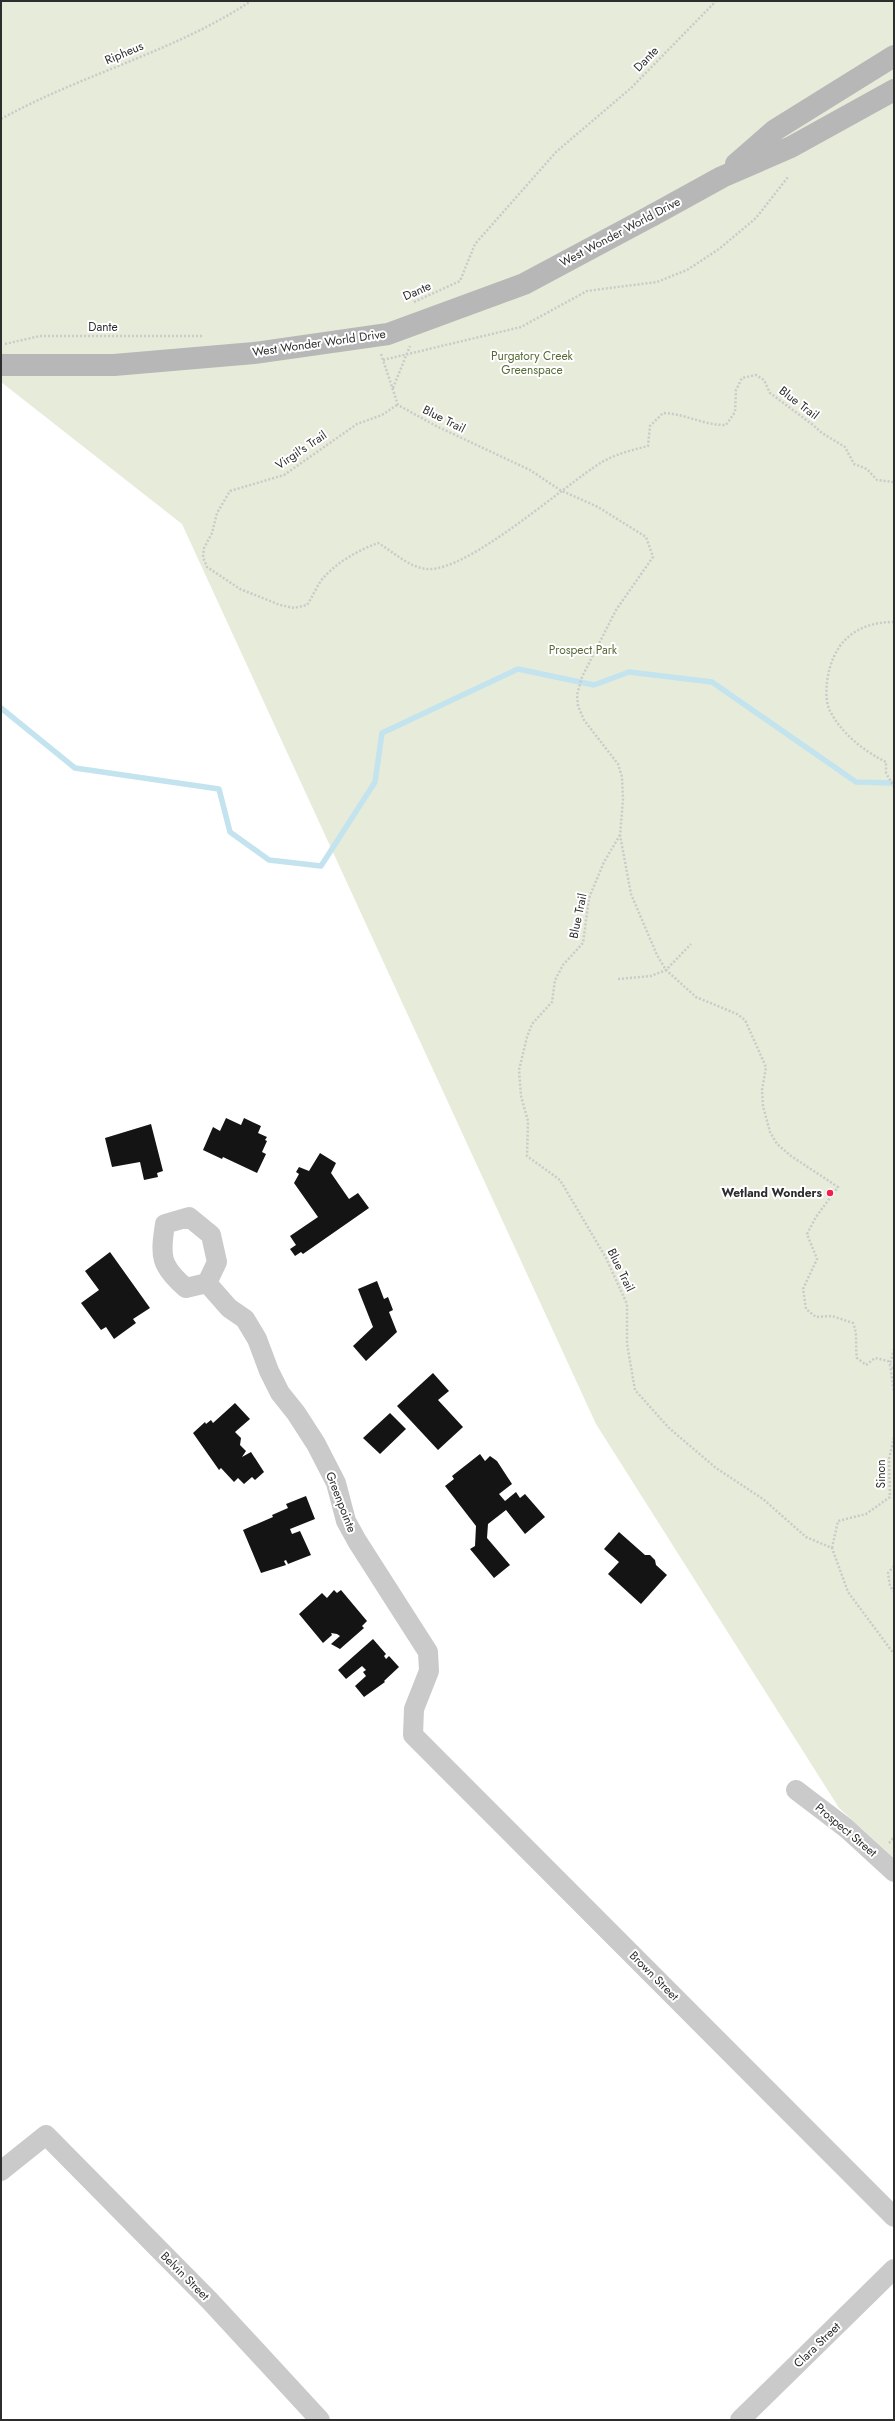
<svg xmlns="http://www.w3.org/2000/svg" width="895" height="2421" viewBox="0 0 895 2421" font-family="Jost,sans-serif">
<style>
.green{fill:#e6ecd9}
.lines{fill:none;stroke-linecap:round;stroke-linejoin:round}
.stream{stroke:#c3e3ee;stroke-width:5.5}
.building{fill:#141414}
.path{stroke:#cacaca;stroke-width:2.5;stroke-dasharray:2 2;stroke-linecap:butt}
.street{stroke:#cacaca;stroke-width:20}
.secondary{stroke:#b7b7b7;stroke-width:22}
.secondary-bridge{stroke:#b7b7b7;stroke-width:22}
.poi-dot{fill:#f3204f;stroke:#fff;stroke-width:1.5}
.labels{text-anchor:middle;dominant-baseline:central;stroke-width:4;stroke-linejoin:round;paint-order:stroke}
.street-label{font-size:12px;fill:#2d2d2d;stroke:#fff}
.park-label{font-size:12px;fill:#576b37;stroke:#fff}
.poi-label{font-size:12px;font-weight:bold;fill:#2d2d2d;stroke:#fff;text-anchor:end}
</style>
<rect width="100%" height="100%" fill="#fff"/>
<!-- green -->
<path class="green" d="M1 1H894V1858L839 1808 596 1424 182 524 1 382Z"/>
<g class="lines">
<!-- stream -->
<path class="stream" d="M1 708 75 768 219 789 230 832 269 860 321 866 375 782 382 733 518 669 594 685 629 672 712 682 856 782 894 783"/>
</g>
<!-- building -->
<path class="building" d="M226 1118 241 1125 244 1118 261 1126 258 1133 267 1137 265 1140 267 1141 262 1152 266 1154 257 1173 223 1157 222 1159 203 1150 213 1127 220 1131Z
M151 1124 163 1171 157 1173 158 1177 144 1180 140 1162 112 1167 105 1138Z
M320 1153 336 1163 331 1173 349 1199 358 1193 369 1208 303 1254 301 1252 295 1256 290 1249 296 1245 290 1236 318 1217 294 1183 299 1174 296 1172 299 1167 309 1171Z
M110 1252 150 1308 133 1319 136 1323 114 1339 106 1327 101 1330 81 1303 99 1290 85 1271Z
M377 1281 384 1299 388 1297 393 1310 389 1312 397 1332 366 1361 353 1346 373 1327 358 1289Z
M433 1373 449 1391 438 1400 463 1427 438 1450 397 1406Z
M235 1403 250 1419 235 1432 241 1438 240 1445 246 1451 242 1457 251 1452 264 1472 255 1480 252 1477 244 1484 238 1478 234 1482 221 1468 219 1470 193 1433 205 1422 206 1424 211 1420 213 1423Z
M390 1413 406 1429 380 1454 363 1438Z
M480 1454 485 1461 490 1456 497 1461 512 1484 499 1494 505 1501 516 1492 520 1498 525 1494 545 1517 525 1534 506 1510 488 1524 487 1538 510 1565 494 1578 470 1549 475 1546 476 1526 445 1486 454 1479 452 1476Z
M306 1496 315 1519 290 1529 292 1534 300 1531 311 1555 288 1564 286 1560 284 1561 286 1565 261 1573 243 1530 273 1517 272 1515 288 1508 286 1504Z
M619 1532 645 1555H650L655 1560 656 1565 667 1575 641 1604 608 1574 619 1562 604 1549Z
M334 1590 337 1593 341 1590 367 1621 362 1626 364 1628 340 1649 331 1644 340 1636 337 1634 331 1633 332 1635 323 1643 299 1614 322 1593 327 1598Z
M373 1639 386 1654 384 1656 386 1659 389 1656 399 1667 384 1681 385 1682 364 1697 355 1686 366 1676 363 1672 366 1670 362 1666 346 1679 338 1670Z"/>
<g class="lines">
<!-- path -->
<path class="path" d="M1 119C82 74 174 52 251 1
M414 302 460 281 475 244 556 152 631 88 716 1
M5 344 40 336H203
M381 354 398 405 436 426 530 470 560 490 598 507 646 537 653 557 616 610 582 677 577 695 578 706 584 720 618 764 622 777 623 800 620 835 631 894 657 955 666 970 696 997 737 1014 745 1020 766 1067 762 1090 763 1106 770 1132 777 1144 791 1156 838 1187 816 1217 807 1234 817 1259 803 1289 806 1309 816 1317 832 1316 853 1323C858 1335 855 1345 857 1358L866 1365 875 1358 888 1361 894 1370
M383 360 521 327 587 291 657 282 687 270 719 249 756 218 788 177
M393 388 410 346
M397 405 382 415 357 424 284 475 230 491 217 513 212 533 204 548 203 557 207 567 240 589 280 605 294 608 307 605C313 596 318 583 325 576 339 561 359 550 378 543 394 552 409 568 428 569 469 571 563 486 602 462 616 454 632 450 648 446L650 426 663 413C687 414 702 425 726 425L735 412 736 390 742 378 756 375 764 380 770 393 813 425 822 433 845 447 854 464 867 469 877 480 894 482
M894 622C855 622 832 643 827 682 826 691 826 703 830 711 842 734 864 751 886 762V773L894 787
M620 835 604 862 589 898 583 943 563 965 555 980 552 1002 532 1024 527 1037 519 1070 521 1096 528 1121 527 1156 560 1180 606 1258 627 1304V1344L635 1390 669 1428 716 1468 763 1499 806 1537 832 1548 848 1592 894 1654
M618 979 651 976 666 970 691 944
M894 1349 890 1364 894 1393
M832 1548 838 1521 866 1514 890 1497 889 1459 894 1437
M894 1566 888 1573 890 1586 894 1592
M889 1843 894 1837"/>
<!-- street -->
<path class="street" d="M207 1283 186 1288C160 1266 160 1256 165 1224L189 1217 211 1235 217 1262 207 1283 229 1308 245 1319 257 1339 269 1371 280 1393 296 1413 316 1444 336 1483 346 1521 357 1541 428 1652 429 1671 414 1709 413 1735 894 2217
M796 1790 846 1828 894 1872
M1 2171 46 2135 210 2301 320 2420
M740 2420 894 2269"/>
<!-- secondary -->
<path class="secondary" d="M736 164 775 130 894 56
M653 215 722 177 791 147 894 90"/>
<!-- secondary-bridge -->
<path class="secondary-bridge" d="M1 365H114L254 353 388 334 524 284 653 215"/>
</g>
<!-- markers -->
<circle class="poi-dot" cx="830" cy="1193" r="4"/>
<g class="labels">
<!-- street labels -->
<g class="street-label">
<text transform="translate(124 53) rotate(-23)">Ripheus</text>
<text transform="translate(646 59) rotate(-46)">Dante</text>
<text transform="translate(620 232) rotate(-28)">West Wonder World Drive</text>
<text transform="translate(417 291) rotate(-24)">Dante</text>
<text x="103" y="327">Dante</text>
<text transform="translate(319 343) rotate(-8)">West Wonder World Drive</text>
<text transform="translate(799 403) rotate(37)">Blue Trail</text>
<text transform="translate(444 419) rotate(27)">Blue Trail</text>
<text transform="translate(301 450) rotate(-34)">Virgil's Trail</text>
<text transform="translate(578 916) rotate(-78)">Blue Trail</text>
<text transform="translate(621 1270) rotate(64)">Blue Trail</text>
<text transform="translate(881 1474) rotate(-90)">Sinon</text>
<text transform="translate(341 1502) rotate(69)">Greenpointe</text>
<text transform="translate(846 1830) rotate(40)">Prospect Street</text>
<text transform="translate(654 1976) rotate(45)">Brown Street</text>
<text transform="translate(185 2276) rotate(45)">Belvin Street</text>
<text transform="translate(817 2345) rotate(-44)">Clara Street</text>
</g>
<!-- park labels -->
<g class="park-label">
<text x="532" y="356">Purgatory Creek<tspan x="532" dy="14">Greenspace</tspan></text>
<text x="583" y="650">Prospect Park</text>
</g>
<!-- poi labels -->
<g class="poi-label">
<text x="822" y="1193">Wetland Wonders</text>
</g>
</g>
<!-- border -->
<rect width="895" height="2421" fill="none" stroke="#2d2d2d" stroke-width="4"/>
</svg>
